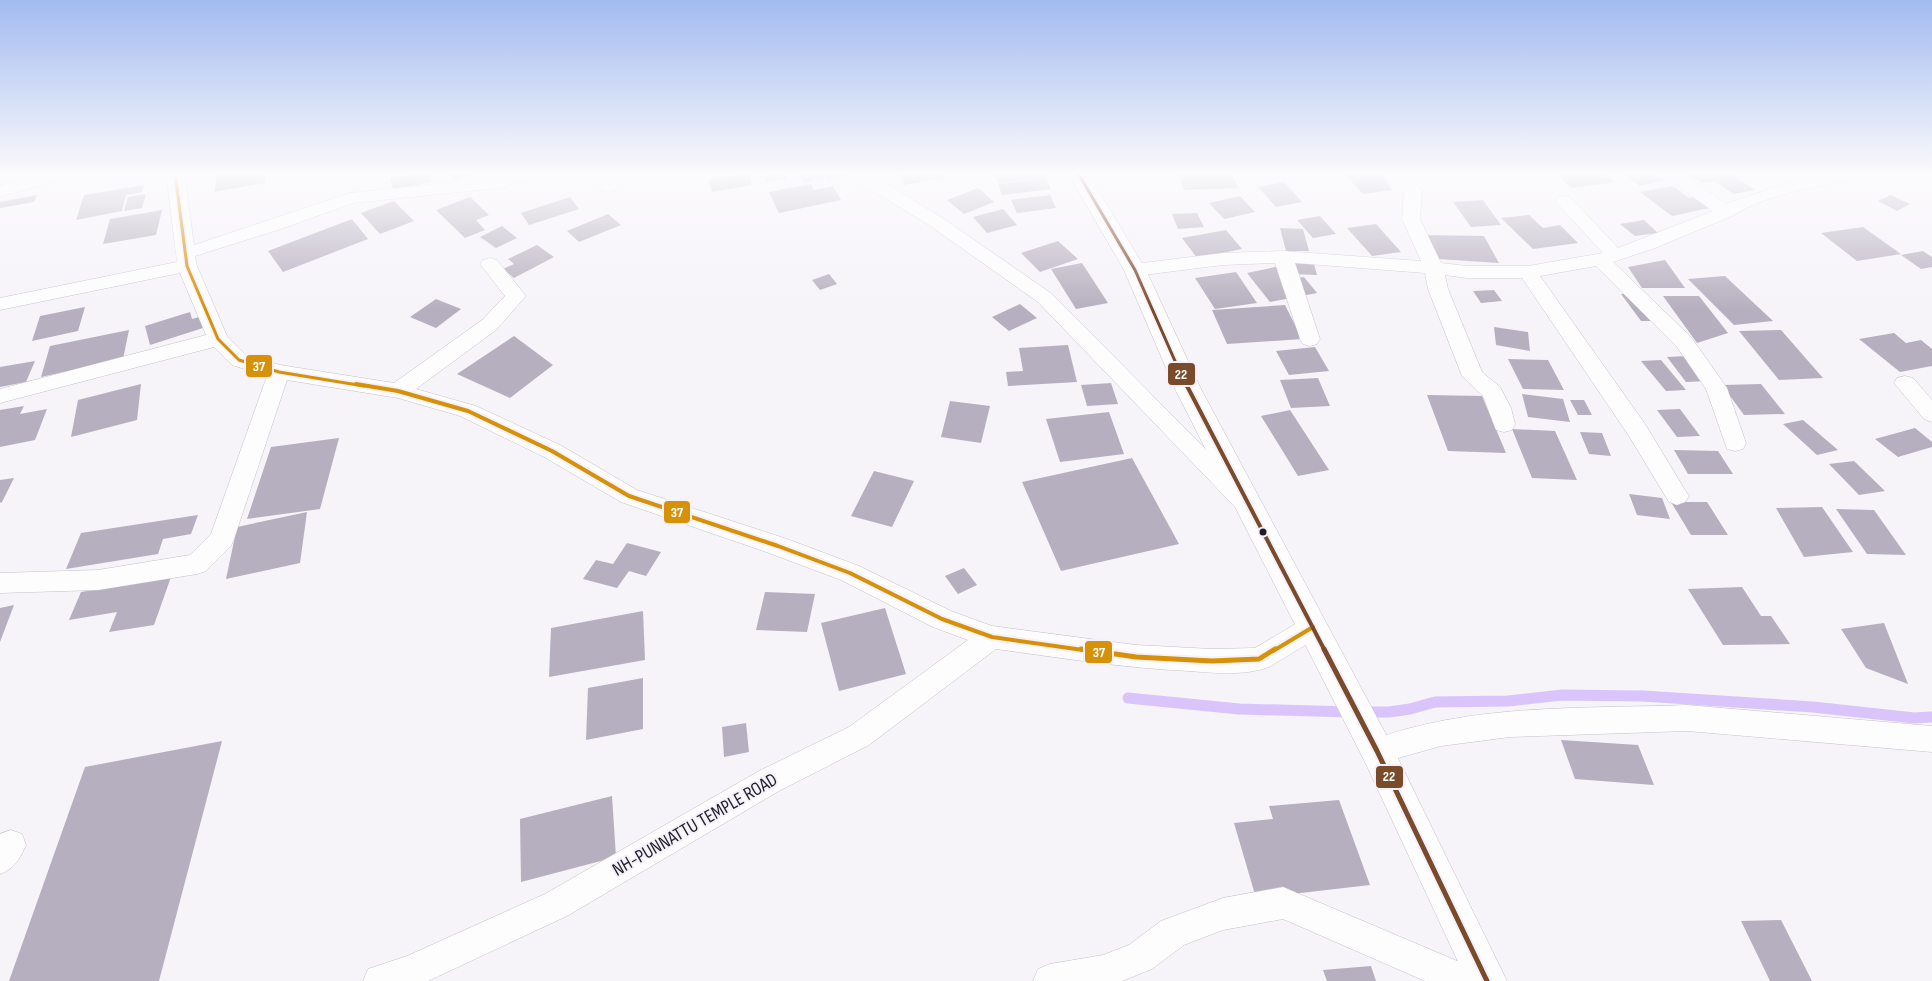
<svg xmlns="http://www.w3.org/2000/svg" width="1932" height="981" viewBox="0 0 1932 981" font-family="'Sofia Sans Condensed',sans-serif">
<style>
.lines{fill:none;stroke-linecap:round;stroke-linejoin:round}
.stream{stroke:#d9c5fc;stroke-width:11}
.building{fill:#b6afbf}
.street-casing{stroke:#c4c2c9;stroke-width:1}
.primary-casing{stroke:#c4c2c9;stroke-width:1}
.street{fill:#fefdfe;fill-rule:evenodd}
.primary{fill:#fefdfe;fill-rule:evenodd}
.bus-1-far2-casing{stroke:#f5f1fb;stroke-width:6}
.bus-1-far1-casing{stroke:#f5f1fb;stroke-width:8}
.bus-1-casing{stroke:#f5f1fb;stroke-width:9}
.bus-2-far2-casing{stroke:#f5f1fb;stroke-width:6}
.bus-2-far1-casing{stroke:#f5f1fb;stroke-width:8}
.bus-2-casing{stroke:#f5f1fb;stroke-width:9}
.bus-1-far2{stroke:#d79106;stroke-width:3}
.bus-1-far1{stroke:#d79106;stroke-width:4}
.bus-1{stroke:#d79106;stroke-width:5}
.bus-2-far2{stroke:#7a4b2a;stroke-width:3}
.bus-2-far1{stroke:#7a4b2a;stroke-width:4}
.bus-2{stroke:#7a4b2a;stroke-width:5}
.bus-dot{fill:#201d25;stroke:#f5f1fb;stroke-width:2}
.labels{text-anchor:middle;dominant-baseline:central;stroke-width:4;stroke-linejoin:round;paint-order:stroke}
.near-street-label{font-size:19px;fill:#201d25;stroke:#f5f1fb}
.line-badge{stroke:#f5f1fb;stroke-width:2}
.badge-label{font-size:14px;text-anchor:middle;font-weight:bold;fill:#fff}
</style>
<rect width="100%" height="100%" fill="#f6f3f9"/>
<g class="lines">
<!-- stream -->
<path class="stream" d="M1128 698 1239 709 1350 712
M1363 712H1389L1410 709 1435 702 1508 701 1562 695 1643 696 1813 707 1914 718 1932 717"/>
</g>
<!-- building -->
<path class="building" d="M231 173H266L265 183 214 192 217 175Z
M415 173H428L432 181 394 191 390 179Z
M449 173H479L454 180Z
M748 173 752 185 712 192 708 180Z
M764 173H785L786 179 766 182Z
M806 173H821L825 177 804 183 798 175Z
M823 173H847L849 175 828 180Z
M898 173H940L943 178 904 185Z
M994 173H1045L1047 177 998 183Z
M1178 173H1232L1238 188 1184 190Z
M1344 173H1381L1392 190 1363 194Z
M1570 173H1604L1615 182 1571 188 1557 174Z
M1623 173H1655L1666 180 1640 186Z
M1687 173H1730L1755 190 1734 194 1714 181 1702 183Z
M1046 178 1051 189 1002 195 998 184Z
M1284 182 1302 202 1276 207 1258 187Z
M811 184 814 190 833 186 841 200 779 213 769 192Z
M144 185 142 192 126 195 122 211 76 220 84 195Z
M1673 186 1689 198 1698 196 1714 207 1672 216 1640 192Z
M978 188 994 202 964 214 947 200Z
M146 194 142 208 124 211 128 197Z
M37 195 34 202 0 208V202Z
M1050 195 1056 208 1017 213 1011 200Z
M1891 195 1910 204 1897 211 1878 201Z
M1240 196 1255 212 1224 219 1209 203Z
M470 197 489 215 476 220 485 230 465 238 436 210Z
M570 197 579 209 529 225 521 213Z
M1483 200 1501 225 1471 227 1453 202Z
M394 201 414 221 380 234 361 213Z
M1003 209 1017 225 987 233 973 217Z
M162 210 156 235 103 244 110 219Z
M1197 213 1204 227 1178 229 1172 214Z
M608 214 621 225 579 242 567 231Z
M1529 215 1543 228 1560 225 1578 243 1533 249 1501 218Z
M1320 216 1336 234 1313 238 1297 220Z
M352 219 368 239 283 272 268 251Z
M1644 220 1658 233 1635 236 1620 224Z
M1376 224 1401 252 1372 256 1347 228Z
M502 226 517 238 496 248 480 237Z
M1863 227 1901 254 1857 261 1821 233Z
M1280 228 1303 229 1309 251H1286Z
M1226 230 1242 249 1197 258 1182 238Z
M1422 235 1484 236 1499 263 1438 259Z
M1058 241 1078 259 1040 272 1021 253Z
M537 245 554 257 514 278 503 269 514 264 508 259Z
M1923 251 1932 257V267L1921 269 1901 255Z
M1665 260 1685 288H1642L1628 267Z
M1082 263 1108 303 1076 309 1051 269Z
M1290 263 1314 264 1317 275 1292 274Z
M1280 266 1291 279 1304 277 1317 293 1270 302 1247 273Z
M1236 272 1257 303 1215 309 1195 278Z
M829 274 837 284 820 290 812 280Z
M1725 276 1773 321 1734 325 1688 279Z
M1494 290 1502 301 1481 303 1473 291Z
M1640 293 1661 321H1641L1621 294Z
M1663 296H1699L1728 333 1697 343Z
M436 299 461 309 436 328 410 317Z
M1020 304 1037 318 1009 331 992 317Z
M1285 305 1302 339 1227 344 1212 310Z
M85 307 78 331 32 341 40 316Z
M190 312 192 319 199 317 203 328 150 345 145 326Z
M1494 327 1528 332 1530 351 1496 345Z
M129 330 123 359 41 377 50 346Z
M1781 330 1823 378 1779 380 1739 331Z
M1894 333 1906 343 1921 340 1932 349V366L1900 372 1859 339Z
M514 336 553 365 510 398 457 374Z
M1068 345 1077 382 1008 386 1006 372 1023 371 1019 348Z
M1315 347 1329 371 1289 375 1276 351Z
M1688 356 1708 381 1686 382 1667 357Z
M1508 359 1548 360 1564 390 1523 389Z
M1661 360 1686 390 1666 391 1641 361Z
M35 361 26 382 0 387V367Z
M1318 378 1330 406 1291 408 1280 380Z
M1111 383 1118 404 1087 406 1081 385Z
M141 384 137 420 71 437 78 400Z
M1761 384 1785 414 1744 415 1722 385Z
M1522 394 1563 399 1570 422 1528 417Z
M1427 395 1482 396 1506 453 1448 451Z
M1570 400H1584L1592 415H1578Z
M950 401 990 406 981 443 941 437Z
M24 406 20 414 47 409 35 440 0 447V410Z
M1680 409 1700 436 1677 437 1657 410Z
M1290 410 1329 470 1298 476 1261 416Z
M1109 412 1124 454 1060 462 1046 419Z
M1803 420 1838 450 1817 455 1783 424Z
M1915 428 1932 442V447L1898 457 1875 439Z
M1512 429 1555 431 1577 480 1532 478Z
M1580 432 1602 433 1611 456 1589 454Z
M339 438 320 509 247 519 271 447Z
M1674 450 1718 451 1733 474H1688Z
M1132 458 1179 544 1061 571 1022 482Z
M1854 461 1885 491 1859 495 1829 464Z
M874 471 914 481 892 527 851 516Z
M14 478 2 502 0 503V480Z
M1629 494 1662 498 1670 519 1637 515Z
M1671 502H1707L1728 535H1691Z
M1822 507 1853 552 1804 557 1776 508Z
M1836 509 1874 510 1906 555 1867 554Z
M307 512 300 563 226 579 237 527Z
M198 515 191 534 163 539 158 554 66 569 81 533Z
M627 543 661 552 646 576 629 571 617 588 583 579 596 560 613 564Z
M964 568 977 585 958 594 945 576Z
M171 577 154 625 109 632 117 612 69 620 81 592Z
M1742 587 1761 616H1771L1790 644 1723 645 1688 589Z
M765 592 815 594 807 632 756 630Z
M14 605 0 642V608Z
M885 608 906 674 839 691 821 623Z
M643 611 645 660 549 677 551 628Z
M1884 623 1908 684 1866 668 1841 629Z
M643 678V729L586 740 588 688Z
M746 723 749 752 724 757 722 727Z
M1561 740 1638 745 1654 785 1575 779Z
M222 741 159 981H9L85 767Z
M612 796 616 857 521 882 520 819Z
M1339 800 1370 885 1256 898 1234 823 1273 819 1269 806Z
M1781 920 1812 981H1770L1741 921Z
M1371 966 1376 981H1327L1323 970Z"/>
<g class="lines">
<defs>
<path id="street" d="M46 173H72L69 177 0 197V186Z
M166 173H184L194 245 350 193 496 178 513 173H530L532 175 529 179 498 188 353 203 281 229 195 256 197 266 227 336 246 355 280 365 394 383 482 320 505 296 480 264 483 260 490 258 497 260 526 296 496 330 416 389 476 406 560 445 637 490 787 539 859 566 951 611 992 626 1136 645 1212 649 1255 648 1304 619 1313 616 1322 619 1326 627 1322 635 1269 667C1245 676 1214 673 1189 671 1124 668 1061 658 996 649L869 745 779 791 567 916 428 981H363L368 969 407 956 545 894 759 771 849 727 968 640 933 627 841 580 769 553 621 502 544 457 460 416 398 398 287 380 234 539 231 546 206 571 197 574 98 590 0 593V573L98 570 190 555 211 534 267 376 232 365 214 347 0 403V389L206 335 180 273 0 310V298L177 262Z
M598 173H614L617 187 614 191 608 192 602 191 599 187Z
M848 173H868L941 217 1052 294 1251 495 1255 501 1251 507 1243 510 1235 507 1038 302 929 225 850 177Z
M1382 173C1399 173 1411 175 1422 191L1420 219 1441 263 1467 266H1528L1603 253 1555 201 1558 197 1564 196 1570 197 1618 248 1713 211 1665 177 1663 173H1682L1726 204 1784 184 1834 173H1865L1862 177C1819 187 1770 192 1732 216L1655 248 1613 262 1691 337 1727 388 1746 443 1743 449 1735 451 1727 449 1706 389 1677 347 1596 266 1540 276 1645 424 1685 490 1689 496 1685 502 1677 505 1669 502 1629 436 1522 278H1467L1445 275 1448 289 1482 372 1500 387 1511 408 1515 424 1512 430 1504 432 1496 430 1483 396 1462 376 1428 289 1425 273 1295 263 1320 339 1317 344 1310 346 1303 344 1300 339 1275 263 1223 265 1135 276 1128 274 1125 270 1128 266 1135 264 1223 253 1283 251 1421 261 1402 219 1404 193Z
M1905 376 1913 378 1932 400V422L1924 419 1894 383 1897 378Z
M1687 705 1932 726V752L1687 731 1510 737 1441 746 1377 764 1367 760 1362 751 1367 742C1468 703 1580 709 1687 705Z
M11 830 22 834 26 845C20 859 14 869 0 874V834Z
M1283 887 1476 969 1481 981H1425L1283 919 1223 930 1184 945 1152 969 1122 981H1033L1038 969 1050 964 1103 955 1129 945 1161 921 1223 898Z"/>
<path id="primary" d="M1068 173H1088L1146 270 1201 389 1389 740 1507 981H1467L1365 762 1175 389 1124 270Z"/>
</defs>
<!-- street casing -->
<use href="#street" class="street-casing"/>
<!-- primary casing -->
<use href="#primary" class="primary-casing"/>
<!-- street -->
<use href="#street" class="street"/>
<!-- primary -->
<use href="#primary" class="primary"/>
<defs>
<path id="bus-1-far2" d="M175 173 187 266 218 339 239 360 279 372 364 386"/>
<path id="bus-1-far1" d="M356 384 398 391 468 411 552 451 629 496 778 546 850 573 942 619 992 637 1090 651
M1273 651 1313 627"/>
<path id="bus-1" d="M1081 649 1136 657 1212 661 1259 659 1275 649"/>
<path id="bus-2-far2" d="M1078 173 1135 270 1186 386"/>
<path id="bus-2-far1" d="M1186 384 1325 651"/>
<path id="bus-2" d="M1324 649 1377 751 1487 981"/>
</defs>
<!-- bus-1-far2 casing -->
<use href="#bus-1-far2" class="bus-1-far2-casing"/>
<!-- bus-1-far1 casing -->
<use href="#bus-1-far1" class="bus-1-far1-casing"/>
<!-- bus-1 casing -->
<use href="#bus-1" class="bus-1-casing"/>
<!-- bus-2-far2 casing -->
<use href="#bus-2-far2" class="bus-2-far2-casing"/>
<!-- bus-2-far1 casing -->
<use href="#bus-2-far1" class="bus-2-far1-casing"/>
<!-- bus-2 casing -->
<use href="#bus-2" class="bus-2-casing"/>
<!-- bus-1-far2 -->
<use href="#bus-1-far2" class="bus-1-far2"/>
<!-- bus-1-far1 -->
<use href="#bus-1-far1" class="bus-1-far1"/>
<!-- bus-1 -->
<use href="#bus-1" class="bus-1"/>
<!-- bus-2-far2 -->
<use href="#bus-2-far2" class="bus-2-far2"/>
<!-- bus-2-far1 -->
<use href="#bus-2-far1" class="bus-2-far1"/>
<!-- bus-2 -->
<use href="#bus-2" class="bus-2"/>
</g>
<!-- sky -->
<linearGradient id="sky" x2="0" y2="1"><stop stop-color="#a2bbf0"/><stop offset="0.56" stop-color="#fbfafc"/><stop offset="1" stop-color="#fbfafc" stop-opacity="0"/></linearGradient>
<rect width="1932" height="310" fill="url(#sky)"/>
<!-- markers -->
<circle class="bus-dot" cx="1263" cy="532" r="4.5"/>
<g class="labels">
<!-- near-street labels -->
<g class="near-street-label">
<text transform="translate(695 825) rotate(-30)">NH-PUNNATTU TEMPLE ROAD</text>
</g>
</g>
<g class="line-badge">
<rect x="245" y="354" width="28" height="24" rx="5" fill="#d79106"/>
<rect x="1167" y="362" width="29" height="24" rx="5" fill="#7a4b2a"/>
<rect x="663" y="500" width="28" height="24" rx="5" fill="#d79106"/>
<rect x="1084" y="640" width="29" height="24" rx="5" fill="#d79106"/>
<rect x="1375" y="765" width="29" height="24" rx="5" fill="#7a4b2a"/>
</g>
<g class="badge-label">
<text x="259" y="371">37</text>
<text x="1181" y="379">22</text>
<text x="677" y="517">37</text>
<text x="1099" y="657">37</text>
<text x="1389" y="781">22</text>
</g>
</svg>
